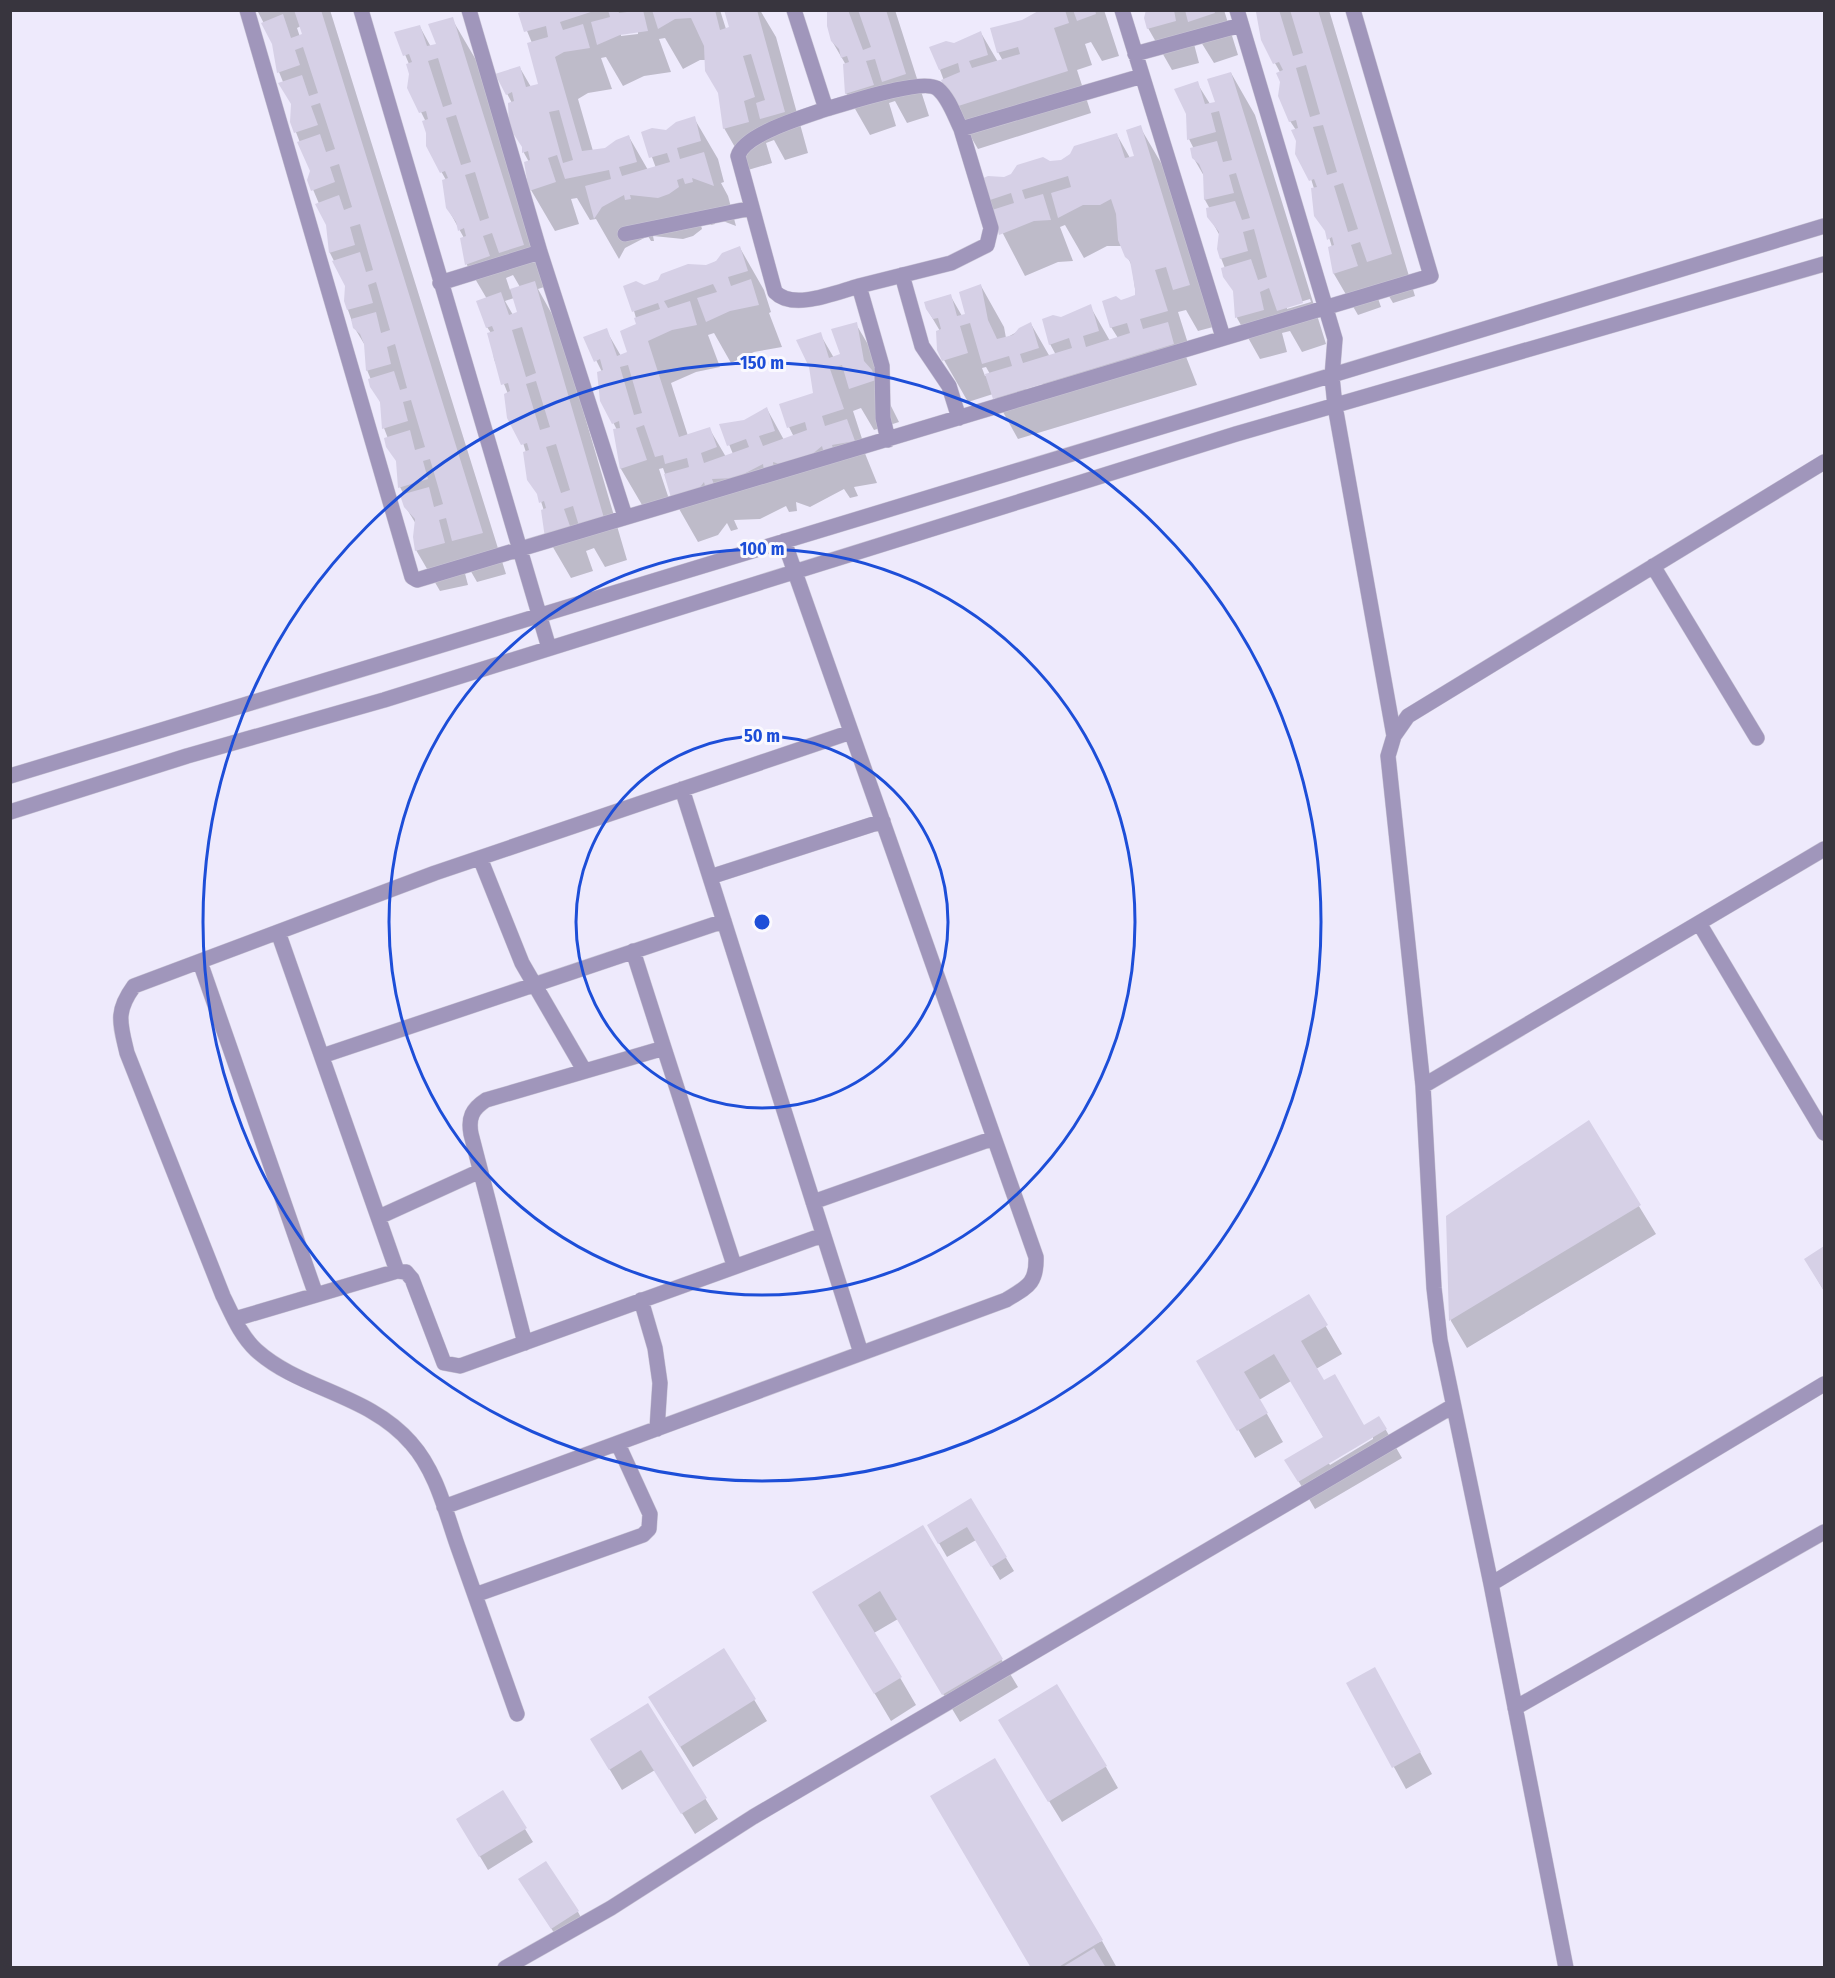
<svg xmlns="http://www.w3.org/2000/svg" width="1835" height="1978" viewBox="0 0 1835 1978" font-family="'Fira Sans Condensed',sans-serif">
<style>
.shadow{fill:#0003;fill-rule:evenodd}
.building{fill:#d6d0e6;fill-rule:evenodd}
.lines{fill:none;stroke-linecap:round;stroke-linejoin:round}
.minor-casing{stroke:#cac6d6;stroke-width:16}
.minor{stroke:#a096bb;stroke-width:15}
.ring{fill:none;stroke:#1d4ed8;stroke-width:3}
.centre{fill:#1d4ed8;stroke:#faf9fe;stroke-width:3}
.ring-label{font-size:18px;text-anchor:middle;font-weight:bold;fill:#1d4ed8;stroke:#faf9fe;stroke-width:6;stroke-linejoin:round;paint-order:stroke}
</style>
<rect width="100%" height="100%" fill="#eeeafc"/>
<!-- shadow -->
<path class="shadow" d="M257 10H330L506 574 477 582 465 561 462 562 468 585 440 591 416 550V524L405 506 404 495 400 487 398 465 384 428 381 404 367 370 366 347 354 327 348 310 346 285 330 253 328 225 309 180 311 171 292 122V104L279 72 274 43ZM301 26 304 35 300 37 297 28Z
M533 10H720L726 29 731 28 726 10H760L776 37 808 153 785 160 774 140 766 143 772 163 748 170 724 128 719 92 706 60H700L683 69 665 38 659 39 671 72 644 76 623 86 606 57 601 58 612 89 588 93 578 99 593 151 606 149 629 137 648 170 656 168 643 133 667 132 694 118 718 159 724 182 721 183 728 196 736 226 715 218V224L711 225 707 219 700 222 702 229 693 236 683 239 653 236 654 241H651L648 236 625 248 619 259 596 219 590 220 577 198 571 199 579 224 555 231 531 190 529 162 524 153 512 103 497 75 520 68 531 87 540 85 532 43 520 14ZM638 31V34L621 36V33Z
M829 10H895L929 116 907 123 895 101 889 103 896 126 870 135 846 93V65L832 41Z
M1041 10H1104L1119 56 1102 61 1091 42 1085 44 1092 65 1077 70 1091 113 978 149 954 108 940 70 954 45 981 33 998 62 1003 61 998 52 1022 22Z
M1147 10H1224L1238 55 1214 63 1201 42 1194 44 1199 63 1172 70 1148 28Z
M1259 10H1329L1415 296 1393 303 1382 284 1374 287 1381 307 1358 315 1334 274 1332 247 1296 130 1290 121 1280 72 1262 40Z
M452 19 476 60 547 286 538 289 558 325 627 560 605 567 594 548 586 551 593 571 571 578 547 537 544 511 508 394 494 359 491 333 487 327V299L467 265 464 238 447 207 446 180 427 146 426 122 409 88V64L396 33 420 27 431 47 438 45ZM513 275 520 287 510 290 506 278ZM514 298 518 313 513 315 505 301Z
M1231 73 1255 115 1326 344 1302 352 1290 331 1282 333 1287 352 1260 359 1237 318 1235 294 1221 258 1220 236 1209 216 1210 209 1205 200 1204 176 1193 157 1194 149 1189 139 1197 83 1210 104 1217 103ZM1310 299 1311 302 1287 309V306Z
M1140 127 1164 168 1213 327 1198 331 1186 310 1178 312 1191 353 1185 354 1197 385 1018 439 993 394 968 402 944 360 940 331 927 309 950 295 962 316 967 315 981 286 1004 327 1006 338 1031 324 1050 357 1056 355 1050 344 1061 319 1090 306 1110 341 1118 338 1111 327 1121 302 1136 296 1132 266 1122 246H1107L1084 258 1065 225 1060 227 1073 261 1058 262 1025 276 986 201 1004 179 1049 163 1061 162 1117 135 1130 158 1136 156ZM986 367 990 374 985 376 982 368ZM1042 382 1043 385 1026 390V387Z
M740 248 764 290 771 312 769 313 782 347 754 352 731 363 714 333 708 335 720 367 696 372 671 383 688 436 709 428 726 457 733 454 721 425 744 421 767 409 784 440 794 437 789 427 815 394 820 334 834 358 841 355 856 324 880 365 886 396 899 422 874 430 861 408 853 411 866 451H864L877 483 854 487 858 496 850 498 844 489 810 507 796 502 797 511 789 512 786 506 760 519 734 520 738 529 731 531 727 523 718 535 698 542 674 500 663 468 659 469 670 502 645 510 621 469 615 430H617L602 400V372L585 338 606 330 621 356 629 353 638 325 634 311 644 286 706 267Z
M1588 1123 1656 1234 1467 1348 1451 1321 1447 1217Z
M1824 1248V1291L1806 1260Z
M1308 1296 1342 1354 1316 1369 1324 1382 1364 1427 1379 1418 1402 1458 1315 1509 1286 1460 1324 1438 1291 1381 1259 1400 1283 1442 1255 1458 1198 1361ZM1373 1436V1439L1330 1465 1328 1462Z
M971 1500 1014 1571 1000 1580 976 1540 947 1557 929 1526Z
M922 1528 1018 1687 960 1722 898 1619 874 1633 916 1705 891 1721 831 1620Z
M724 1650 767 1721 693 1767 662 1718Z
M1348 1683 1386 1690 1432 1774 1406 1789Z
M647 1705 718 1819 695 1834 655 1770 622 1790 604 1760Z
M1012 1741 1106 1767 1118 1788 1062 1822Z
M525 1829 533 1842 488 1870 466 1833Z
M520 1880 578 1912 585 1925 560 1942Z
M1102 1941 1117 1968H1033Z"/>
<!-- building -->
<path class="building" d="M294 10H321L483 533 452 541 446 518 439 520 445 543 415 551 413 537 415 519 404 507 400 495 429 487 434 507 443 504 430 459 423 461 428 479 398 488 396 461 386 447 384 438 410 430 415 450 425 447 411 400 403 402 408 421 382 429 380 402 370 387 368 379 394 371 400 390 407 388 395 344 387 347 391 364 366 371 364 344 360 334 353 328 351 319 376 312 381 333 390 330 376 282 368 285 373 303 347 310 344 301 345 286 332 261 360 252 366 272 373 270 360 224 350 227 355 245 329 253 326 225 315 204 339 195 344 210 352 207 339 164 330 167 335 182 311 191 307 180 310 171 297 142 320 134 326 152 335 149 320 103 311 106 318 125 294 133 290 122 291 104 278 83 302 75 309 96 318 93 303 47 295 50 300 65 277 73 272 44 261 23 283 14 291 38 302 34Z
M527 10H597L560 22 563 30 583 24 590 48 564 52 555 57 582 151 605 148 616 140 629 135 637 162 619 167 622 176 670 162 667 153 649 158 641 132 652 128 666 130 676 122 695 116 701 141 677 148 680 159 704 152 714 186 692 178 693 182 685 184 683 178 677 180 679 187 669 194 658 198 630 195 631 199 625 200 624 195 602 207 594 219 585 186 611 179 609 170 565 179 557 155 548 158 556 182 529 191 524 162 530 160 528 151 522 153V147L509 127 508 103 514 101 512 92 506 95 495 74 520 66 526 87 538 84 527 43 548 37 546 26 524 32 518 13ZM559 110 573 160 563 163 549 112Z
M608 10H618L619 13 643 10 648 31 620 35 597 45 591 22 610 17Z
M652 10H715L720 30 729 27 724 10H757L785 112 760 119 756 103 765 100 751 54 743 56 755 97 744 101 749 122 723 129 718 93 705 71 704 46 691 18 675 19 658 29Z
M827 10H848L863 50 871 47 858 10H886L906 74 882 82 875 59 866 61 874 85 845 94 843 64 849 62 847 56 841 58 839 49 831 41 827 26Z
M1040 10H1065L1069 23 1054 28 1068 71 952 108 941 80 960 72 958 63 939 70 929 47 946 41 954 43 981 31 988 55 969 61 972 68 1020 54 1018 47 997 53 990 28 1022 20Z
M1073 10H1095L1096 14 1077 21Z
M1146 10H1174L1176 21 1147 29 1144 18Z
M1185 10H1214L1215 13 1188 22Z
M1259 10H1279L1293 56 1303 53 1290 10H1318L1392 254 1367 262 1360 242 1351 245 1358 266 1333 274 1328 247 1334 245 1332 237 1327 240 1325 231 1314 216 1311 188 1317 187 1314 179 1309 181 1295 154 1296 141 1291 130 1298 128 1296 120 1289 122 1278 96 1280 82 1276 73 1283 70 1279 62 1273 64 1261 40 1256 12ZM1306 65 1320 114 1310 117 1296 68ZM1323 125 1337 172 1327 175 1313 127ZM1343 183 1358 229 1348 232 1334 186Z
M453 17 524 245 499 253 492 233 483 236 490 256 465 265 460 238 466 236 464 228 458 231 456 222 446 208 442 180 448 178 445 171 440 173 426 146V133L422 121 428 119 426 111 419 113 407 88 409 74 406 64 412 62 409 54 403 56 394 32 420 25 427 46 436 44 428 24ZM438 58 452 104 443 107 428 61ZM456 115 471 162 461 165 446 118ZM475 172 489 218 480 221 465 175Z
M1231 72 1303 303 1277 311 1269 288 1260 292 1264 310 1235 318 1233 291 1223 277 1221 268 1251 259 1258 280 1267 277 1254 229 1243 232 1248 251 1220 259 1217 249 1219 232 1207 217 1206 208 1235 201 1242 220 1250 218 1236 173 1229 175 1234 193 1204 200 1203 173 1199 164 1192 158 1190 148 1217 141 1223 162 1232 160 1219 111 1211 113 1216 132 1187 140 1186 114 1174 89 1198 81 1205 104 1215 102 1207 79Z
M1141 125 1190 285 1173 290 1166 267 1155 270 1168 311 1140 319 1143 329 1168 322 1174 344 993 399 985 374 1012 366 1009 356 982 364 970 323 960 326 968 353 942 361 937 350 936 331 941 329 938 318 933 319 926 309 924 302 951 294 957 316 965 314 959 292 981 284 988 320 997 339 1013 335 1019 328 1031 322 1039 348 1020 354 1023 363 1072 348 1069 338 1049 345 1042 319 1053 315 1061 317 1091 304 1099 331 1083 336 1086 347 1130 333 1127 323 1110 328 1102 301 1116 296 1121 300 1127 298 1135 295V289L1130 261 1125 257 1118 240 1116 214 1111 199 1100 205H1083L1058 218 1051 193 1071 187 1068 176 1022 190 1025 199 1043 194 1051 220 1034 221 999 235 992 210 1014 203 1011 193 984 202 979 180 988 176 1004 177 1011 174 1017 165 1043 157 1050 161 1061 160 1070 154 1074 146 1117 133 1125 158 1134 156 1126 130Z
M740 246 748 271 728 277 731 286 751 279 759 305 730 311 706 322 697 298 717 292 713 284 664 301 668 308 690 301 697 325 672 330 648 341 679 437 710 427 717 447 701 453 704 463 749 447 746 439 727 446 719 424 744 420 767 407 775 431 759 436 763 446 807 430 805 422 787 428 779 404 813 393 809 367 796 340 821 332 829 358 840 354 831 329 857 322 864 361 872 370 876 380 849 389 842 365 830 369 844 409 822 416 825 426 847 419 855 441 832 445 835 454 825 458 822 446 810 456 785 466 773 462 774 469 764 471 763 464 736 478 712 479 715 487 706 490 704 482 695 494 672 501 664 474 689 467 687 458 665 464 663 455 655 457 644 425 636 428 647 460 620 469 613 429 620 428 619 421 612 424 600 401 597 372 603 370 600 359 594 362 583 337 607 328 617 356 627 352 620 331 636 324 634 318 660 309 658 303 632 312 623 286 636 281 644 285 658 280 661 274 688 264 706 265 716 261 722 253ZM628 365 642 413 634 415 620 367Z
M535 281 604 518 579 526 573 506 564 509 571 529 545 538 541 510 546 508 544 501 539 503 537 494 527 480 523 452 529 450 527 443 521 445 507 418 504 394 510 391 508 383 501 385 487 333 494 331 492 326 486 328 476 301 501 292 509 315 517 312 510 289ZM522 327 536 373 526 377 512 330ZM536 381 550 427 540 430 526 384ZM556 444 570 490 561 493 546 447Z
M1589 1120 1641 1205 1449 1321 1446 1216Z
M1824 1246V1291L1804 1259Z
M1309 1294 1328 1325 1301 1341 1324 1380 1335 1374 1364 1425 1379 1416 1387 1429 1298 1482 1284 1460 1323 1437 1274 1354 1244 1372 1268 1413 1237 1431 1196 1361Z
M971 1498 1007 1557 991 1567 967 1527 938 1544 927 1525Z
M923 1525 1003 1659 942 1695 880 1591 858 1605 902 1677 874 1694 812 1592Z
M724 1648 756 1699 680 1747 648 1697Z
M1375 1667 1421 1752 1392 1768 1346 1683Z
M1057 1684 1107 1766 1048 1802 998 1720Z
M648 1703 707 1798 681 1814 641 1750 609 1770 590 1739Z
M995 1758 1103 1940 1057 1968H1031L930 1796Z
M503 1790 527 1828 479 1857 456 1819Z
M546 1861 579 1911 551 1929 518 1879Z
M1094 1948 1106 1968H1061Z"/>
<g class="lines">
<defs>
<path id="minor" d="M247 10 412 577 417 580 1431 276 1353 10
M361 10 549 648
M469 10 540 252 625 516
M794 10 826 109C804 117 744 134 738 156L775 292C793 311 837 292 859 286L882 366 883 418 888 440
M1122 10 1223 337
M1237 10 1335 339 1332 377 1335 406 1394 736
M1135 54 1241 25
M826 109C845 104 924 77 938 89 949 98 955 117 961 129
M625 234 752 208
M902 275 922 346 949 386 959 418
M440 283 540 252
M859 286 951 263 987 245 991 228 961 129 1142 76
M1653 566 1757 738
M10 776 1824 226
M682 789 861 1353
M10 812 187 756 384 700 1236 434 1824 264
M480 858 522 963 584 1070
M710 877 883 821
M1699 923 1824 1133
M278 932 397 1271
M200 962 316 1295
M664 1048 734 1265
M322 1056 724 921
M1423 1086 1824 849
M813 1202 994 1138
M379 1217 480 1171
M641 1300 655 1348 660 1383 657 1429
M235 1319 397 1271 406 1272 412 1279 444 1363 460 1366 823 1235
M525 1343 471 1134C468 1118 472 1109 486 1100L664 1048 633 951
M444 1507 1006 1300C1027 1287 1037 1284 1036 1257L784 541
M1491 1584 1824 1384
M475 1595 643 1535 649 1529 650 1514 618 1444
M1515 1708 1824 1532
M517 1714C498 1659 478 1605 459 1550 446 1514 437 1472 411 1443 369 1394 300 1390 256 1350 240 1335 232 1314 223 1296L127 1053C120 1023 115 1012 134 986L435 873 851 732
M505 1968 611 1908 753 1817 1453 1406
M1566 1968 1491 1584 1440 1340 1434 1288 1423 1086 1388 756 1394 736 1408 716 1824 462"/>
</defs>
<!-- minor casing -->
<use href="#minor" class="minor-casing"/>
<!-- minor -->
<use href="#minor" class="minor"/>
</g>
<!-- distance rings -->
<g class="ring">
<circle cx="762" cy="922" r="186"/>
<circle cx="762" cy="922" r="373"/>
<circle cx="762" cy="922" r="559"/>
</g>
<circle cx="762" cy="922" r="9" class="centre"/>
<g class="ring-label">
<text x="762" y="369">150 m</text>
<text x="762" y="555">100 m</text>
<text x="762" y="742">50 m</text>
</g>
<!-- border -->
<rect width="1835" height="1978" fill="none" stroke="#38353e" stroke-width="24"/>
</svg>
